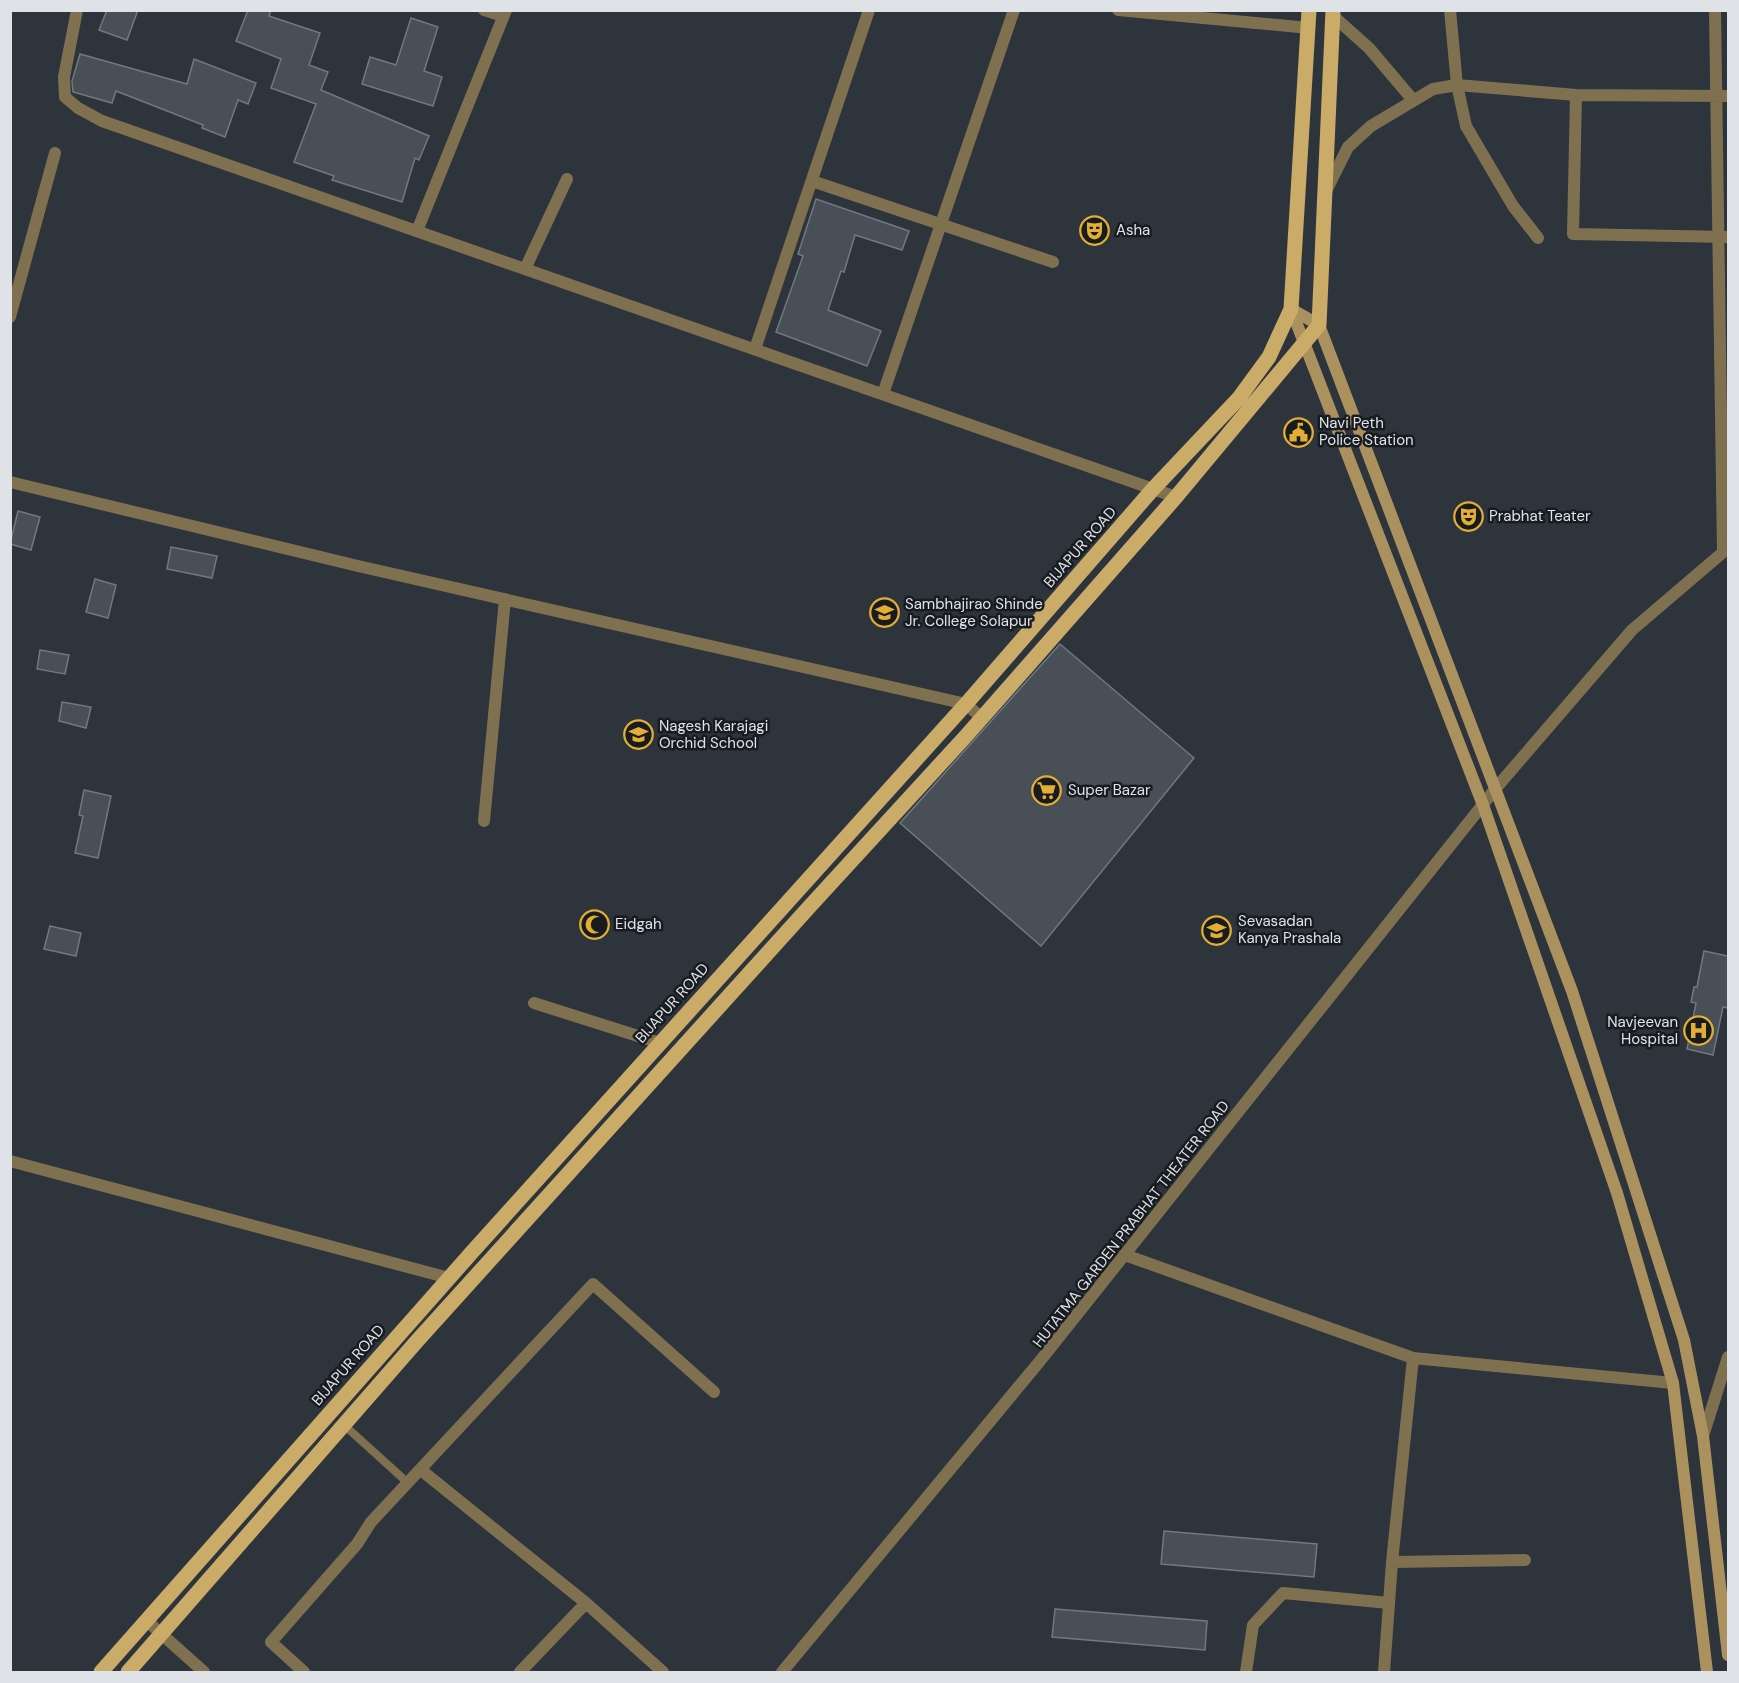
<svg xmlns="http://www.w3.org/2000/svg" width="1739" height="1683" viewBox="0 0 1739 1683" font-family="'DM Sans',sans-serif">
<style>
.building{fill:#484f57;stroke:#717881;stroke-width:1.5}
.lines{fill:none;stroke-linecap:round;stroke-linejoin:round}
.service{stroke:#7f7050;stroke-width:8}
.minor{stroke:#7f7050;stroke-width:12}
.tertiary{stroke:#7f7050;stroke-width:12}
.secondary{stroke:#aa915e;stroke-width:12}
.primary{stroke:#cbab68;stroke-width:15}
.labels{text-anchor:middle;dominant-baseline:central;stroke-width:5;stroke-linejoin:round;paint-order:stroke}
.poi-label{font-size:15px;fill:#dfe3e8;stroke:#181b1f;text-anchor:start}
.street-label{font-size:15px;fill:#dfe3e8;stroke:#181b1f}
</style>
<rect width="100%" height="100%" fill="#2d343c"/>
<!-- building -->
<path class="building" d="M107 10H138L127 40 99 30Z
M248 10H271L269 16 320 33 309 65 328 72 321 90 429 136 419 160 415 158 402 202 332 180 334 176 294 162 316 104 271 88 281 59 236 41Z
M411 18 438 27 424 71 442 77 433 106 362 84 370 57 396 65Z
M80 54 187 84 194 59 256 83 248 104 238 100 225 137 202 128 203 125 116 91 112 103 73 92 72 81Z
M816 199 909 231 902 250 855 235 844 272 841 271 828 310 881 331 867 366 776 332 803 256 798 254Z
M18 511 40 517 31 550 10 544Z
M171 547 217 556 212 578 167 569Z
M95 579 116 585 108 618 86 612Z
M1060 644 1194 758 1041 946 900 823Z
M40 650 69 655 65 674 37 669Z
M62 702 91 707 86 728 59 721Z
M84 790 111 796 98 858 75 853 83 816 79 815Z
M50 926 81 933 76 956 44 949Z
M1704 951 1728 956V1008L1723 1007 1713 1055 1687 1049 1696 1003 1691 1002 1694 987H1697Z
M1164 1531 1317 1544 1314 1577 1161 1564Z
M1055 1609 1207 1621 1205 1650 1052 1637Z"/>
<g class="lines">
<!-- service -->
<path class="service" d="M344 1425 408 1483"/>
<!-- minor -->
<path class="minor" d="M77 10 64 77 65 97 78 108 102 121 1176 497
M484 10 503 16
M1118 10 1309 28
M1450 10 1457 85 1466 126 1513 206 1538 238
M1715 10 1723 552
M1332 15 1369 48 1413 100
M1576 95 1573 234 1728 237
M812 181 1053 262
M1326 191 1348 147 1371 126 1433 89 1457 85 1576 95 1728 96
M417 231 506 10
M525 269 567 179
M10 317 55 153
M755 349 869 10
M883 394 1014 10
M10 482 358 566 966 704 982 718
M484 821 505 599
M534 1003 660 1043
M10 1161 449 1278
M1125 1255 1413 1358 1673 1383
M1703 1436 1728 1357
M421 1470 586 1603 663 1672
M1392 1562 1525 1560
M147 1621 204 1672
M304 1672 271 1642 357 1544 371 1522 593 1284 714 1392
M520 1672 586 1603
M1246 1672 1253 1625 1283 1593 1389 1603
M1384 1672 1392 1562 1413 1358"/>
<!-- tertiary -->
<path class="tertiary" d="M782 1672 1040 1361 1496 788 1632 630 1728 548"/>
<!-- secondary -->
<path class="secondary" d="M1291 309 1483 805 1617 1193 1673 1383 1707 1672
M1291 309 1319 325 1572 991 1684 1340 1703 1436 1728 1655"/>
<!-- primary -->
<path class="primary" d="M101 1672 473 1251 966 704 1153 489 1239 398 1269 357 1291 309 1309 10
M128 1672 417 1341 811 905 966 736 1176 497 1319 325 1333 10"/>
</g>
<!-- icons -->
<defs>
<symbol id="theatre-ring" viewBox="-11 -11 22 22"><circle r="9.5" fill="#181b1f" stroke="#e2af34" stroke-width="1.5"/><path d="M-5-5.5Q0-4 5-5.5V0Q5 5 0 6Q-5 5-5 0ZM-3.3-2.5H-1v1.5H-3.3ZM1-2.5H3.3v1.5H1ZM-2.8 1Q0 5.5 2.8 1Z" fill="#e2af34"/></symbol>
<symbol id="civic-ring" viewBox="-11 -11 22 22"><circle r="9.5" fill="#181b1f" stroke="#e2af34" stroke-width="1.5"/><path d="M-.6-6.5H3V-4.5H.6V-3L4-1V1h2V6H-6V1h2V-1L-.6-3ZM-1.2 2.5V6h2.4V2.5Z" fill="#e2af34"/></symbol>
<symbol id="university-ring" viewBox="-11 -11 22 22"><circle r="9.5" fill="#181b1f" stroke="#e2af34" stroke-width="1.5"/><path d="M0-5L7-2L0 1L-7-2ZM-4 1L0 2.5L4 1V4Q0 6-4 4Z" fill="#e2af34"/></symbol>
<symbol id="school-ring" viewBox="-11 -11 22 22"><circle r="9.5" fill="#181b1f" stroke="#e2af34" stroke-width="1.5"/><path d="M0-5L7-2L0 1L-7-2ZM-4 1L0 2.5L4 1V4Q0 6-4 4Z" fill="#e2af34"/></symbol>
<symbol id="supermarket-ring" viewBox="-11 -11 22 22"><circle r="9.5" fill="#181b1f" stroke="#e2af34" stroke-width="1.5"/><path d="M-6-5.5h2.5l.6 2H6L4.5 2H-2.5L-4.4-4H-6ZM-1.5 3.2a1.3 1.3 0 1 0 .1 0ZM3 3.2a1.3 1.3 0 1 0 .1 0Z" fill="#e2af34"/></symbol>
<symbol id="mosque-ring" viewBox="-11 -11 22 22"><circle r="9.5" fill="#181b1f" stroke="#e2af34" stroke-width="1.5"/><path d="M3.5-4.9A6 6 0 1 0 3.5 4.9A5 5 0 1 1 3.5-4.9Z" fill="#e2af34"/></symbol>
<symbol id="hospital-ring" viewBox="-11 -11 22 22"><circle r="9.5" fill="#181b1f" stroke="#e2af34" stroke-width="1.5"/><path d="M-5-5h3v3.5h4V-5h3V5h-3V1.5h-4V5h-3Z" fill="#e2af34"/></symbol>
</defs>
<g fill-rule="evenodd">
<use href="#theatre-ring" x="1078" y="214" width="33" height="33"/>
<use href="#civic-ring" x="1282" y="416" width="33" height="33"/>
<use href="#theatre-ring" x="1452" y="500" width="33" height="33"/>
<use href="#university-ring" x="868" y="596" width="33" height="33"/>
<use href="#school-ring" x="622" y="718" width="33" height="33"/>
<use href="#supermarket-ring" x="1030" y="774" width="33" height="33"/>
<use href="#mosque-ring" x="578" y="908" width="33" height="33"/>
<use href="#university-ring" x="1200" y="914" width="33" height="33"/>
<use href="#hospital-ring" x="1682" y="1014" width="33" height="33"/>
</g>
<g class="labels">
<!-- poi labels -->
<g class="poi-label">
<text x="1116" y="230">Asha</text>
<text x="1319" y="423">Navi Peth<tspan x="1319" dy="17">Police Station</tspan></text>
<text x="1489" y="516">Prabhat Teater</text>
<text x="905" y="604">Sambhajirao Shinde<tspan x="905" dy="17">Jr. College Solapur</tspan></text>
<text x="659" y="726">Nagesh Karajagi<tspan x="659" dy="17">Orchid School</tspan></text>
<text x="1068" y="790">Super Bazar</text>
<text x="1238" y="921">Sevasadan<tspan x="1238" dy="17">Kanya Prashala</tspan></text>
<text x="615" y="924">Eidgah</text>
<text x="1678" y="1022" text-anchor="end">Navjeevan<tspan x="1678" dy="17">Hospital</tspan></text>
</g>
<!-- street labels -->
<g class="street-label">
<text transform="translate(1080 547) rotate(-49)">BIJAPUR ROAD</text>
<text transform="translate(672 1003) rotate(-48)">BIJAPUR ROAD</text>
<text transform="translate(1131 1224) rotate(-52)">HUTATMA GARDEN PRABHAT THEATER ROAD</text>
<text transform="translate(348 1365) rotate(-49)">BIJAPUR ROAD</text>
</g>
</g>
<!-- border -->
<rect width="1739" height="1683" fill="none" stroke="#dfe3e8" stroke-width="24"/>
</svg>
